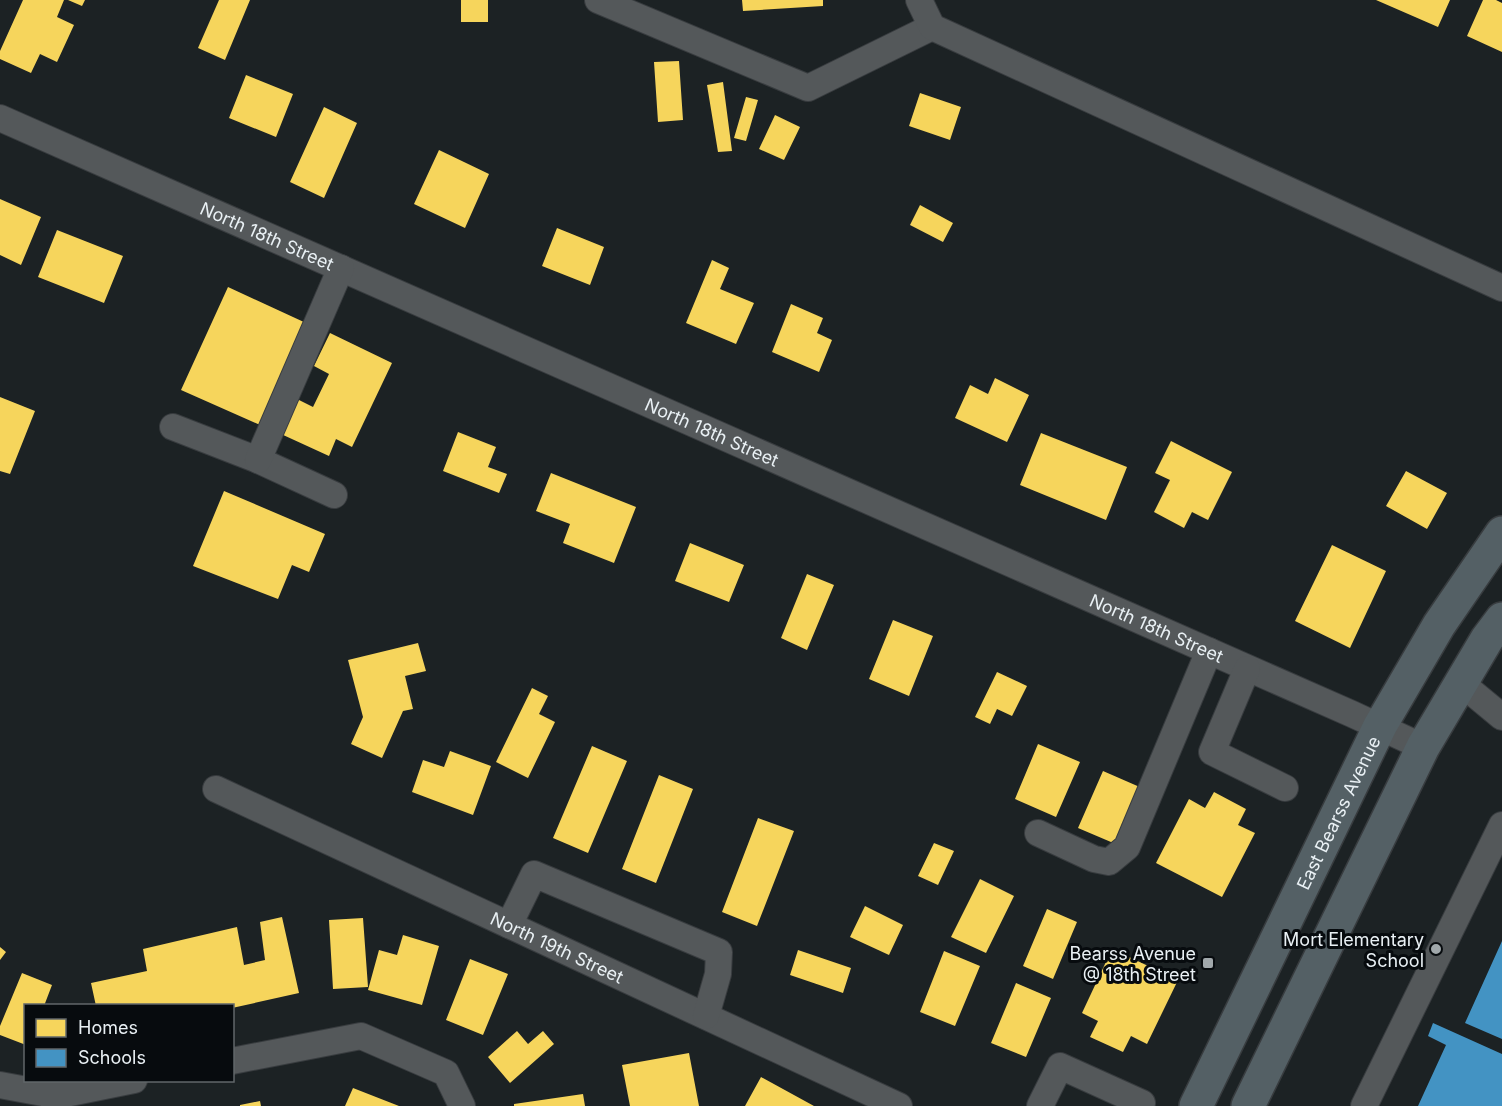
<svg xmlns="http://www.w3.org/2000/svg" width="1502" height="1106" viewBox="0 0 1502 1106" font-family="Inter,sans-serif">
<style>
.homes{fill:#f6d55c}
.schools{fill:#4393c3}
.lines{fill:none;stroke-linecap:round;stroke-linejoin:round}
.minor-casing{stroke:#383c3f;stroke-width:28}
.major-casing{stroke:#383c3f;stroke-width:36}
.minor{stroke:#54585a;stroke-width:26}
.major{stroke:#546065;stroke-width:33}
.poi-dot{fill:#a1a8ab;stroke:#070b0e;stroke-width:2}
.labels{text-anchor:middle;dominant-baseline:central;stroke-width:6;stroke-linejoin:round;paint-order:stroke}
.street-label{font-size:18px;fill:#e9f0f4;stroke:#070b0e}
.poi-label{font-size:18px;fill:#e9f0f4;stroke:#070b0e;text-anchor:end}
</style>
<rect width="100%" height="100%" fill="#1c2224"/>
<!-- homes -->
<path class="homes" d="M23 0H64L57 17 74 25 57 62 40 54 31 73 0 59V51Z
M68 0H85L82 6Z
M219 0H250L225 60 198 48Z
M461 0H488V22H461Z
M742 0H823V6L743 11Z
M1376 0H1450L1438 27Z
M1483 0H1496L1502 3V52L1467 36Z
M679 61 683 120 658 122 654 62Z
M246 75 293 94 276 137 229 118Z
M723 82 732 151 718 152 707 85Z
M920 93 961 107 950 140 909 126Z
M746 97 758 100 746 141 734 138Z
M324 107 357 123 324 198 290 182Z
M775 115 800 127 784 160 759 149Z
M439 150 489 174 465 228 414 204Z
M0 199 41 217 21 265 0 255Z
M920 205 953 223 943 242 910 225Z
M557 228 604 247 590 285 542 266Z
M57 230 123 256 104 303 38 277Z
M712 260 729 268 720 289 754 303 736 344 686 323Z
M228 287 306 323 260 425 181 390Z
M791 304 823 318 817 333 832 340 819 372 772 352Z
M330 333 392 363 352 447 336 439 329 456 281 434 297 399 313 407 329 374 314 366Z
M995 378 1029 395 1007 442 955 418 970 385 988 394Z
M0 397 35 411 10 474 0 471Z
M458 432 496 447 488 467 507 474 499 493 443 471Z
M1041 433 1127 467 1106 520 1020 485Z
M1171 441 1232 472 1208 520 1192 512 1184 528 1154 512 1170 480 1155 473Z
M1406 471 1447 493 1427 529 1386 506Z
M551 473 636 507 614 563 563 543 570 524 536 511Z
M224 491 325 534 309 572 292 565 278 599 193 566Z
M690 543 744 565 729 602 675 581Z
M1332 545 1386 571 1350 648 1295 621Z
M807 574 834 585 807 650 781 638Z
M893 620 933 636 909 696 869 679Z
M418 643 426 671 405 676 413 709 403 711 382 758 351 744 363 717 348 660Z
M997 672 1027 686 1012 716 997 709 990 724 975 717Z
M532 688 548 696 539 714 555 722 528 778 496 762Z
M1038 744 1080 762 1056 817 1015 799Z
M592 746 627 761 588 853 553 838Z
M450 751 491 766 473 815 412 792 423 760 444 767Z
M1103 771 1142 788 1118 845 1078 828Z
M659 775 693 789 656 883 622 869Z
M1214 792 1246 809 1238 825 1255 833 1222 897 1156 863 1189 799 1205 808Z
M758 818 794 831 757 926 722 912Z
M934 843 954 851 938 885 918 876Z
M980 879 1014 896 986 953 951 937Z
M865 906 903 925 889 955 850 937Z
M1047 909 1077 922 1053 979 1023 966Z
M282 917 299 993 232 1008V1006H96L91 983 147 971 143 949 237 927 244 965 265 960 260 922Z
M363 918 368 987 333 989 329 920Z
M403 935 439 946 422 1005 368 990 379 950 397 955Z
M0 947 6 952 0 960Z
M1112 949 1178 980 1147 1044 1131 1036 1123 1052 1090 1037 1098 1021 1082 1013Z
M798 950 851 968 843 993 790 975Z
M944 951 980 966 955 1026 920 1012Z
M470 959 508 974 483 1035 446 1020Z
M22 973 52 985 44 1006H26V1045L0 1035V1026Z
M1016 983 1051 998 1026 1057 991 1043Z
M517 1031 528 1044 543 1031 554 1044 510 1083 488 1057Z
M689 1053 699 1106H630L622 1065Z
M761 1077 814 1106H745Z
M353 1088 399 1106H345Z
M583 1094 585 1106H514V1104Z
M260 1101 261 1106H240V1105Z"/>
<!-- schools -->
<path class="schools" d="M1502 941V1039L1465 1023Z
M1433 1023 1502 1054V1106H1418L1446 1045 1428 1036Z"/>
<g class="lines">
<defs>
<g id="minor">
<path d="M598 0 808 88 932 27"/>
<path d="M919 0 932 27 1502 288"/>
<path id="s1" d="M0 118 1352 714 1423 747"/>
<path d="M173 427 258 460 334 495"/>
<path d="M258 460 341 268"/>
<path d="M1247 669 1212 752 1285 788"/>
<path d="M1461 683 1502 717"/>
<path id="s2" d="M216 789 899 1106"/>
<path d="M1038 833 1094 859 1109 862 1127 847 1209 651"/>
<path d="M509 925 534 874 719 952 718 974 706 1016"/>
<path d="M232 1061 361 1036 446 1073 462 1106"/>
<path d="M0 1085 43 1093 65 1094 134 1080"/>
<path d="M1040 1106 1060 1066 1142 1103"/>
<path d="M1364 1106 1502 825"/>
</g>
<g id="major">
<path id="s3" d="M1196 1106 1380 726 1439 625 1502 533"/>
<path d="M1248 1106 1423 747 1487 639 1502 619"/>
</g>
</defs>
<!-- minor casing -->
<use href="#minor" class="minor-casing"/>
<!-- major casing -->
<use href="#major" class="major-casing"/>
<!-- minor -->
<use href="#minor" class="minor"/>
<!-- major -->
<use href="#major" class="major"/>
</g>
<!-- markers -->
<g class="poi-dot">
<circle cx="1436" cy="949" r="6"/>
<rect x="1202" y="957" width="12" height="12" rx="3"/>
</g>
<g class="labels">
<!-- street labels -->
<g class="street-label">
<text stroke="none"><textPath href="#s1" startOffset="292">North 18th Street</textPath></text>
<text stroke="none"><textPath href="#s1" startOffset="778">North 18th Street</textPath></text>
<text stroke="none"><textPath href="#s1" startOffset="1264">North 18th Street</textPath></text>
<text stroke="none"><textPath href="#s3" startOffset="326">East Bearss Avenue</textPath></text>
<text stroke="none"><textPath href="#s2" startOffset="376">North 19th Street</textPath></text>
</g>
<!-- poi labels -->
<g class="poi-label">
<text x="1424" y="939">Mort Elementary<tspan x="1424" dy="21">School</tspan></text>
<text x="1196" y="953">Bearss Avenue<tspan x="1196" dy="21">@ 18th Street</tspan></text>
</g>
</g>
<!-- legend -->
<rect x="24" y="1004" width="210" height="78" fill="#070b0e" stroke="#61676a" stroke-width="1.5"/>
<rect x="36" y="1019" width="30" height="18" fill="#f6d55c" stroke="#61676a" stroke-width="1.5"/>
<text x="78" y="1034" font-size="18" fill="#e9f0f4">Homes</text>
<rect x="36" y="1049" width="30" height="18" fill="#4393c3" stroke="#61676a" stroke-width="1.5"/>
<text x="78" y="1064" font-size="18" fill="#e9f0f4">Schools</text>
</svg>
